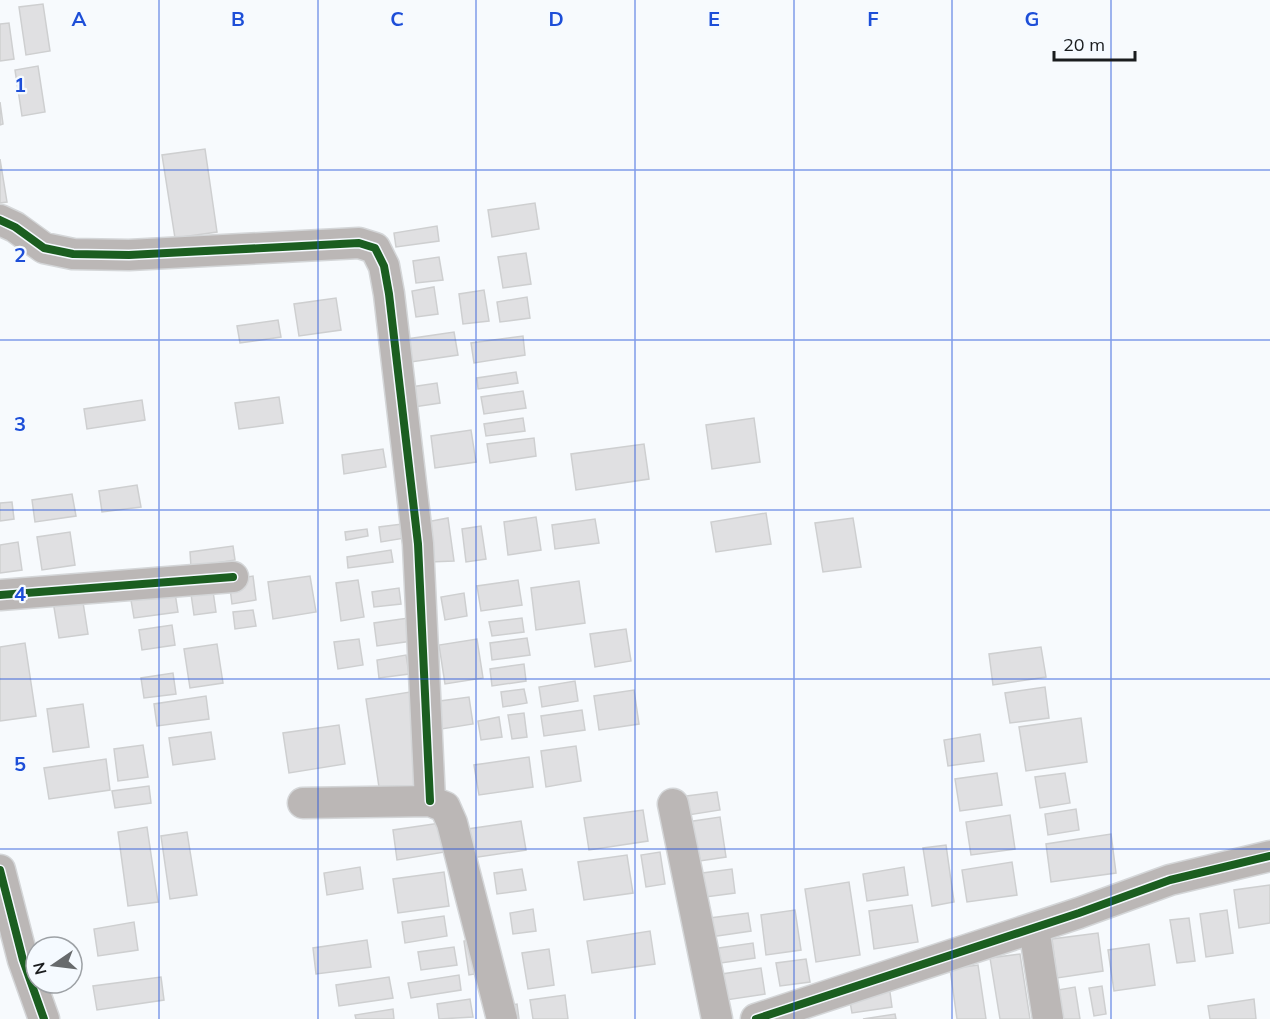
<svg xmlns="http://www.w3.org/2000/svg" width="1270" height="1019" viewBox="0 0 1270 1019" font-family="Mulish,sans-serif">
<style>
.building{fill:#e0e0e2;stroke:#cecfd0;stroke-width:1.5}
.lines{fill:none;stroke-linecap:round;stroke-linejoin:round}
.minor-casing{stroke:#d4d6d8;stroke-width:33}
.minor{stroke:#bbb7b6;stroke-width:30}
.cycleway-casing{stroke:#f5faff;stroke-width:11}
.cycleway{stroke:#1b5e20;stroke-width:8}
.grid{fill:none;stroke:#1d4ed8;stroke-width:1.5;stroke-opacity:0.55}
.grid-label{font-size:20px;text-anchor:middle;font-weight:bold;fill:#1d4ed8;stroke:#f5faff;stroke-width:4.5;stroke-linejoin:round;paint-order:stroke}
</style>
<rect width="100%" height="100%" fill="#f7fafd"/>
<!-- building -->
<path class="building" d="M43 4 50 51 26 55 19 7Z
M9 23 14 59 0 61V24Z
M38 66 45 112 22 116 15 70Z
M0 102 3 124 0 125Z
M205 149 217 232 175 238 162 155Z
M0 159 7 202 0 203Z
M535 203 539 229 492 237 488 210Z
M437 226 439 241 396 247 394 233Z
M526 253 531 284 503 288 498 257Z
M439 257 443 280 416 283 413 261Z
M434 287 438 314 416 317 412 291Z
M484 290 489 321 463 324 459 294Z
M527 297 530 318 500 322 497 302Z
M336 298 341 330 299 336 294 304Z
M278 320 281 337 240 343 237 326Z
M454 332 458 355 411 362 407 339Z
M523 336 525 355 474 363 471 343Z
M516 372 518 383 478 389 477 378Z
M437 383 440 403 414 407 411 387Z
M523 391 526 408 484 414 481 397Z
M279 397 283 423 239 429 235 403Z
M142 400 145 420 87 429 84 409Z
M523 418 525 431 486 436 484 424Z
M754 418 760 462 712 469 706 425Z
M471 430 476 462 435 468 431 436Z
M534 438 536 456 490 463 487 444Z
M644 444 649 479 576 490 571 454Z
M383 449 386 467 344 474 342 455Z
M137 485 141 507 102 512 99 491Z
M72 494 76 516 35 522 32 500Z
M12 502 14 519 0 521V503Z
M766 513 771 544 716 552 711 522Z
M536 517 541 550 508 555 504 522Z
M448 518 454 561 429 562 426 522Z
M853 518 861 567 823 572 815 523Z
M595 519 599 543 555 549 552 525Z
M402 524 405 538 381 542 379 527Z
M481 526 486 559 466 562 462 529Z
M367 529 368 536 346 540 345 532Z
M70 532 75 565 42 570 37 537Z
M18 542 22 570 0 573V545Z
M233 546 235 560 191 567 190 552Z
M391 550 393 562 348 568 347 557Z
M253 576 256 600 232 604 229 580Z
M310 576 316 612 273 619 268 582Z
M358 580 364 617 341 621 336 583Z
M518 580 522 605 481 611 477 586Z
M579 581 585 623 536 630 531 588Z
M212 584 216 612 194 615 190 587Z
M399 588 401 604 374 607 372 592Z
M175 593 178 612 134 618 131 600Z
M464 593 467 616 445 620 441 597Z
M82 596 88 634 59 638 53 601Z
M253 610 256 626 235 629 233 612Z
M408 618 412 641 377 646 374 623Z
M522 618 524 632 492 636 489 622Z
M172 625 175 645 142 650 139 630Z
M626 629 631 661 595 667 590 634Z
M527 638 530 655 492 660 490 643Z
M359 639 363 665 338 669 334 642Z
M477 639 483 678 445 684 439 645Z
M25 643 36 716 0 721V647Z
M217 644 223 683 190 688 184 649Z
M1041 647 1046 677 993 685 989 654Z
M406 655 409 674 379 678 377 660Z
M524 664 526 681 492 686 490 669Z
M173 673 176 694 144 698 141 678Z
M575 681 578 701 542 707 539 687Z
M1045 687 1049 718 1010 723 1005 693Z
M524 689 527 703 503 707 501 692Z
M634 690 639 724 599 730 594 696Z
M410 692 424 787 380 794 366 699Z
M206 696 209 719 157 726 154 704Z
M469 697 473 724 429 731 425 703Z
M83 704 89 747 53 752 47 709Z
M582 710 585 730 544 736 541 716Z
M524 713 527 737 512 739 508 715Z
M499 717 502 737 481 740 478 721Z
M1081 718 1087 762 1026 771 1019 727Z
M339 725 345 764 289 773 283 733Z
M211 732 215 759 173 765 169 738Z
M980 734 984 761 948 766 944 740Z
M143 745 148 777 118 781 114 749Z
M576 746 581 781 546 787 541 751Z
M529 757 533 787 479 795 474 765Z
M106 759 110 790 49 799 44 768Z
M997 773 1002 805 960 811 955 779Z
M1065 773 1070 803 1040 808 1035 777Z
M149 786 151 803 115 808 112 791Z
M717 792 720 810 682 816 679 797Z
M1076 809 1079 830 1048 835 1045 814Z
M643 810 648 841 589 850 584 818Z
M1010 815 1015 849 971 855 966 822Z
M720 817 726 857 693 862 687 822Z
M521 821 526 850 465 859 461 830Z
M440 823 445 852 397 860 393 830Z
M147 827 158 902 128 906 118 832Z
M187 832 197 895 170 899 161 836Z
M1111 834 1116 873 1051 882 1046 844Z
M946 845 954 902 932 906 923 848Z
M660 852 665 884 646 887 641 855Z
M627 855 633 893 584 900 578 862Z
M1012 862 1017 895 967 902 962 870Z
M360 867 363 889 327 895 324 873Z
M904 867 908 895 867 901 863 874Z
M522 869 526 890 497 894 494 873Z
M732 869 735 893 698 898 695 874Z
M444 872 449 906 398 913 393 879Z
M849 882 860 955 816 962 805 889Z
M1270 885V923L1239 928 1234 890Z
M912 905 918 942 874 949 869 911Z
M533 909 536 931 513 934 510 913Z
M795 910 801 950 766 955 761 915Z
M1227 910 1233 953 1206 957 1200 914Z
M748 913 751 931 704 938 702 919Z
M444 916 447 936 405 943 402 922Z
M1189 918 1195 961 1177 963 1170 920Z
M134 922 138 950 98 956 94 929Z
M650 931 655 964 592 973 587 941Z
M1098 933 1103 971 1057 978 1052 939Z
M476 939 481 973 469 975 464 941Z
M367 940 371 967 316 974 313 948Z
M753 943 755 958 714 964 712 949Z
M1149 944 1155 985 1114 991 1108 950Z
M454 947 457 965 421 970 418 952Z
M549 949 554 985 528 989 522 953Z
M1020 954 1030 1019H1000L990 958Z
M806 959 810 982 780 986 776 963Z
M978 965 986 1019H957L950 969Z
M761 968 765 994 726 1000 722 974Z
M459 975 461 990 411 998 408 983Z
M161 977 164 1000 97 1010 93 986Z
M389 977 393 998 339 1006 336 985Z
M889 985 892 1007 852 1013 848 991Z
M1102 986 1106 1014 1094 1016 1089 988Z
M1075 987 1080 1019H1057L1052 991Z
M565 995 568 1019H533L530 1000Z
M470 999 473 1017 439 1019 437 1004Z
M1254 999 1256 1019H1210L1208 1006Z
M517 1004 519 1019H506L504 1006Z
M393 1009 394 1019H356L355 1015Z
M895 1014 896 1019H863Z"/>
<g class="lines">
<defs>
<path id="minor" d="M0 220 15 227 44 248 73 254 129 255 359 243 375 248 384 266 389 294 418 544 430 801
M0 595 233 577
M303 803 430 801 445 807 452 823 502 1019
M673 804 717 1019
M0 870 23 960 44 1019
M1034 928 1048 1019
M756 1019 1079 913 1170 880 1270 856"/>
</defs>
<!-- minor casing -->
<use href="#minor" class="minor-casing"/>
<!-- minor -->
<use href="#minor" class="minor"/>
<defs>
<path id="cycleway" d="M0 220 15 227 44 248 73 254 129 255 359 243 375 248 384 266 389 294 418 544 430 801
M0 595 233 577
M0 870 23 960 44 1019
M756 1019 1079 913 1170 880 1270 856"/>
</defs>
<!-- cycleway casing -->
<use href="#cycleway" class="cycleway-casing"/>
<!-- cycleway -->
<use href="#cycleway" class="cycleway"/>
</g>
<!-- grid -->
<path class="grid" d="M159 0V1019M318 0V1019M476 0V1019M635 0V1019M794 0V1019M952 0V1019M1111 0V1019M0 170H1270M0 340H1270M0 510H1270M0 679H1270M0 849H1270"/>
<g class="grid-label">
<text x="79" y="26">A</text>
<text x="238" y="26">B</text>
<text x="397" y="26">C</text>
<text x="556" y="26">D</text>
<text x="714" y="26">E</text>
<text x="873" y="26">F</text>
<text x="1032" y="26">G</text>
<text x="20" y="92">1</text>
<text x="20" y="262">2</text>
<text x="20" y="431">3</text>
<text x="20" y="601">4</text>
<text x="20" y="771">5</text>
</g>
<!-- north arrow -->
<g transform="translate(54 965) rotate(256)"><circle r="28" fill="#f5faff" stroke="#9da1a5" stroke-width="1.5"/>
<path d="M0-4.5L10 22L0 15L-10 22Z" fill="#676a6c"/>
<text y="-9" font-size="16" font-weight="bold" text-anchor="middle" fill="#1a1c1e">N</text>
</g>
<!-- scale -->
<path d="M1054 51v9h81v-9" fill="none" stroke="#1a1c1e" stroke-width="3"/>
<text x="1063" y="51" font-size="18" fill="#1a1c1e" stroke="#f5faff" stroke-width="4.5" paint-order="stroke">20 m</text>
</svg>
